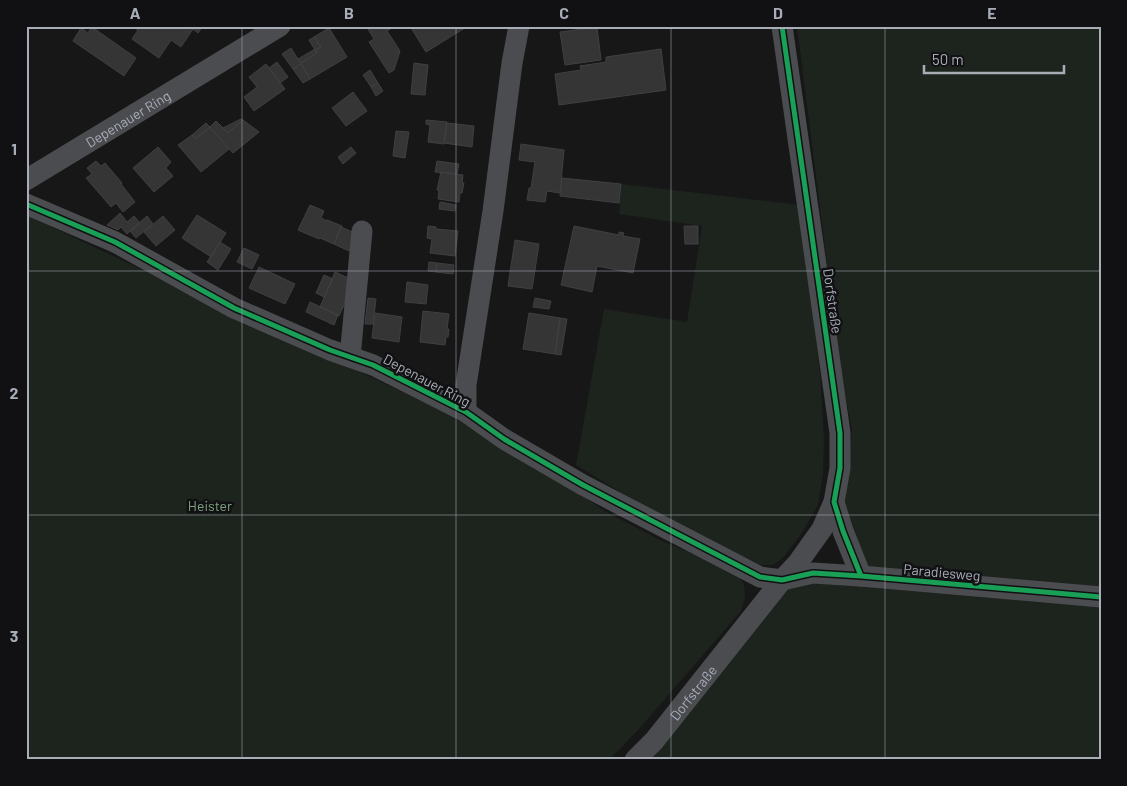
<svg xmlns="http://www.w3.org/2000/svg" width="1127" height="786" viewBox="0 0 1127 786" font-family="Barlow,sans-serif">
<style>
.green{fill:#1d241e}
.building{fill:#353536;stroke:#3f4043}
.lines{fill:none;stroke-linecap:round;stroke-linejoin:round}
.street{stroke:#4b4c50;stroke-width:21}
.cycleway-casing{stroke:#111113;stroke-width:8}
.cycleway{stroke:#1a9f57;stroke-width:5}
.grid{fill:none;stroke:#a8adb8;stroke-width:1;stroke-opacity:0.55}
.labels{text-anchor:middle;dominant-baseline:central;stroke-width:5;stroke-linejoin:round;paint-order:stroke}
.street-label{font-size:14px;fill:#a8adb8;stroke:#111113}
.park-label{font-size:14px;fill:#7fa381;stroke:#111113}
.neatline{fill:none;stroke:#a8adb8;stroke-width:2}
.grid-label{font-size:16px;text-anchor:middle;font-weight:bold;fill:#a8adb8}
</style>
<rect width="100%" height="100%" fill="#171717"/>
<!-- green -->
<path class="green" d="M797 26H1101V591L866 571 841 501 847 478 852 430 841 374Z
M621 184 800 205 820 373 824 438 823 474 818 505 802 533 783 558 773 565H761L666 520 576 465 604 309 687 322 702 226 619 214Z
M26 215 460 419 542 468 606 512 662 541 734 571 744 584 745 598 741 611 639 729 609 760H26Z
M809 581 1101 603V760H646L785 586Z"/>
<!-- building -->
<path class="building" d="M132 26H202V27L198 33 193 29 181 47 171 40 159 58 132 39 138 30Z
M366 26H395L387 31 400 51 394 70 389 73 369 42 374 39Z
M410 26H468L426 52Z
M597 27 601 60 565 65 560 32Z
M81 28 88 33 91 28 95 29 136 58 124 76 73 41Z
M329 28 347 57 310 79 301 63 317 53 315 50 321 47 314 37Z
M314 37 321 47 315 50 309 40Z
M291 48 301 64 293 69 282 54Z
M315 49 317 53 301 63 298 59Z
M661 49 666 90 559 105 555 74 581 70 580 66 606 62V57Z
M277 62 288 77 280 83 269 68Z
M414 63 428 65 425 95 411 94Z
M266 64 285 89 254 111 244 97 257 87 249 77Z
M301 64 310 79 303 83 293 69Z
M370 70 378 83 371 87 363 75Z
M378 83 383 91 376 96 371 87Z
M353 92 367 111 346 126 332 108Z
M241 119 243 120 228 133 223 128Z
M243 120 259 132 233 153 210 127 216 121 228 133Z
M426 120 447 122 444 144 428 142 430 125 426 124Z
M206 123 210 127 195 139 192 135Z
M447 123 474 126 472 147 444 143Z
M210 127 229 149 201 172 178 145 192 135 195 139Z
M396 131 409 132 405 158 393 156Z
M521 144 564 150 560 193 547 191 545 202 527 200 529 188H531L535 162 519 160Z
M158 147 171 162 166 168 173 176 154 192 133 168Z
M351 147 356 153 343 164 338 157Z
M96 161 101 166 105 163 122 183 121 184 135 202 123 212 116 203 111 207 86 178 92 174 87 168Z
M437 161 459 164 457 174 435 172Z
M441 172 463 175 462 183H464L462 193H460L459 202 438 199 439 191 437 190Z
M562 178 621 184 619 203 560 196Z
M440 202 456 205 455 211 439 209Z
M310 205 324 211 321 218 327 221V220L342 226 334 244 320 238 319 239 298 230Z
M120 213 127 222 134 216 140 223 127 234 121 227 118 230 107 225Z
M197 215 226 233 211 257 182 238Z
M147 216 153 224 136 238 130 231Z
M163 216 175 230 156 246 144 232Z
M428 226 436 227V229L458 231 455 256 430 253 432 239 427 238Z
M574 226 619 235V232L624 233 623 236 640 239 633 273 597 266 592 292 561 285Z
M684 226H698V244H685Z
M341 227 357 234 349 251 334 244Z
M515 240 539 244 532 289 508 286Z
M220 242 231 249 218 270 207 262Z
M244 248 259 255 252 269 237 262Z
M429 262 437 263 436 272 428 271Z
M437 263 454 265 453 274 436 272Z
M259 267 295 284 285 304 249 288Z
M335 272 355 281 339 316 320 307Z
M324 275 333 279 324 297 316 293Z
M407 282 428 285 426 304 405 302Z
M368 298 376 299 373 324H365Z
M535 298 551 301 549 309 533 307Z
M310 302 338 315 334 325 306 312Z
M423 311 449 314 447 329H449L448 337H446L445 345 420 342Z
M375 313 402 317 399 342 372 338Z
M529 313 560 318 555 354 523 349Z
M560 318 567 319 561 355 555 354Z"/>
<g class="lines">
<!-- street -->
<g class="street">
<path id="s1" d="M26 180 280 26"/>
<path d="M26 204 115 242 234 308 330 350 373 365 466 412 504 439 583 485 760 577 782 580 813 573 861 576 1101 597"/>
<path d="M350 357 362 231"/>
<path d="M466 412V385L493 211 512 63 519 26"/>
<path d="M834 502 843 531 861 576"/>
<path id="s2" d="M635 760 654 741 782 580 797 564 822 529 834 502 840 468V433L782 26"/>
</g>
<defs>
<path id="cycleway" d="M782 26 840 433V468L834 502 843 531 861 576
M26 204 115 242 234 308 330 350 373 365 466 412 504 439 583 485 760 577 782 580 813 573 861 576 1101 597"/>
</defs>
<!-- cycleway casing -->
<use href="#cycleway" class="cycleway-casing"/>
<!-- cycleway -->
<use href="#cycleway" class="cycleway"/>
</g>
<!-- grid -->
<path class="grid" d="M242 26V760M456 26V760M671 26V760M885 26V760M26 271H1101M26 515H1101"/>
<g class="labels">
<!-- street labels -->
<g class="street-label">
<text stroke="none"><textPath href="#s1" startOffset="119">Depenauer Ring</textPath></text>
<text transform="translate(833 301) rotate(82)">Dorfstraße</text>
<text transform="translate(427 380) rotate(28)">Depenauer Ring</text>
<text transform="translate(942 572) rotate(5)">Paradiesweg</text>
<text stroke="none"><textPath href="#s2" startOffset="89">Dorfstraße</textPath></text>
</g>
<!-- park labels -->
<g class="park-label">
<text x="210" y="505">Heister</text>
</g>
</g>
<!-- border -->
<rect width="1127" height="786" fill="none" stroke="#111113" stroke-width="55"/>
<!-- scale -->
<path d="M924 65v8h140v-8" fill="none" stroke="#a8adb8" stroke-width="2.5"/>
<text x="932" y="65" font-size="15" fill="#a8adb8" stroke="#111113" stroke-width="4" paint-order="stroke">50 m</text>
<rect x="28" y="28" width="1072" height="730" class="neatline"/>
<g class="grid-label">
<text x="135" y="19">A</text>
<text x="349" y="19">B</text>
<text x="564" y="19">C</text>
<text x="778" y="19">D</text>
<text x="992" y="19">E</text>
<text x="14" y="155">1</text>
<text x="14" y="399">2</text>
<text x="14" y="642">3</text>
</g>
</svg>
